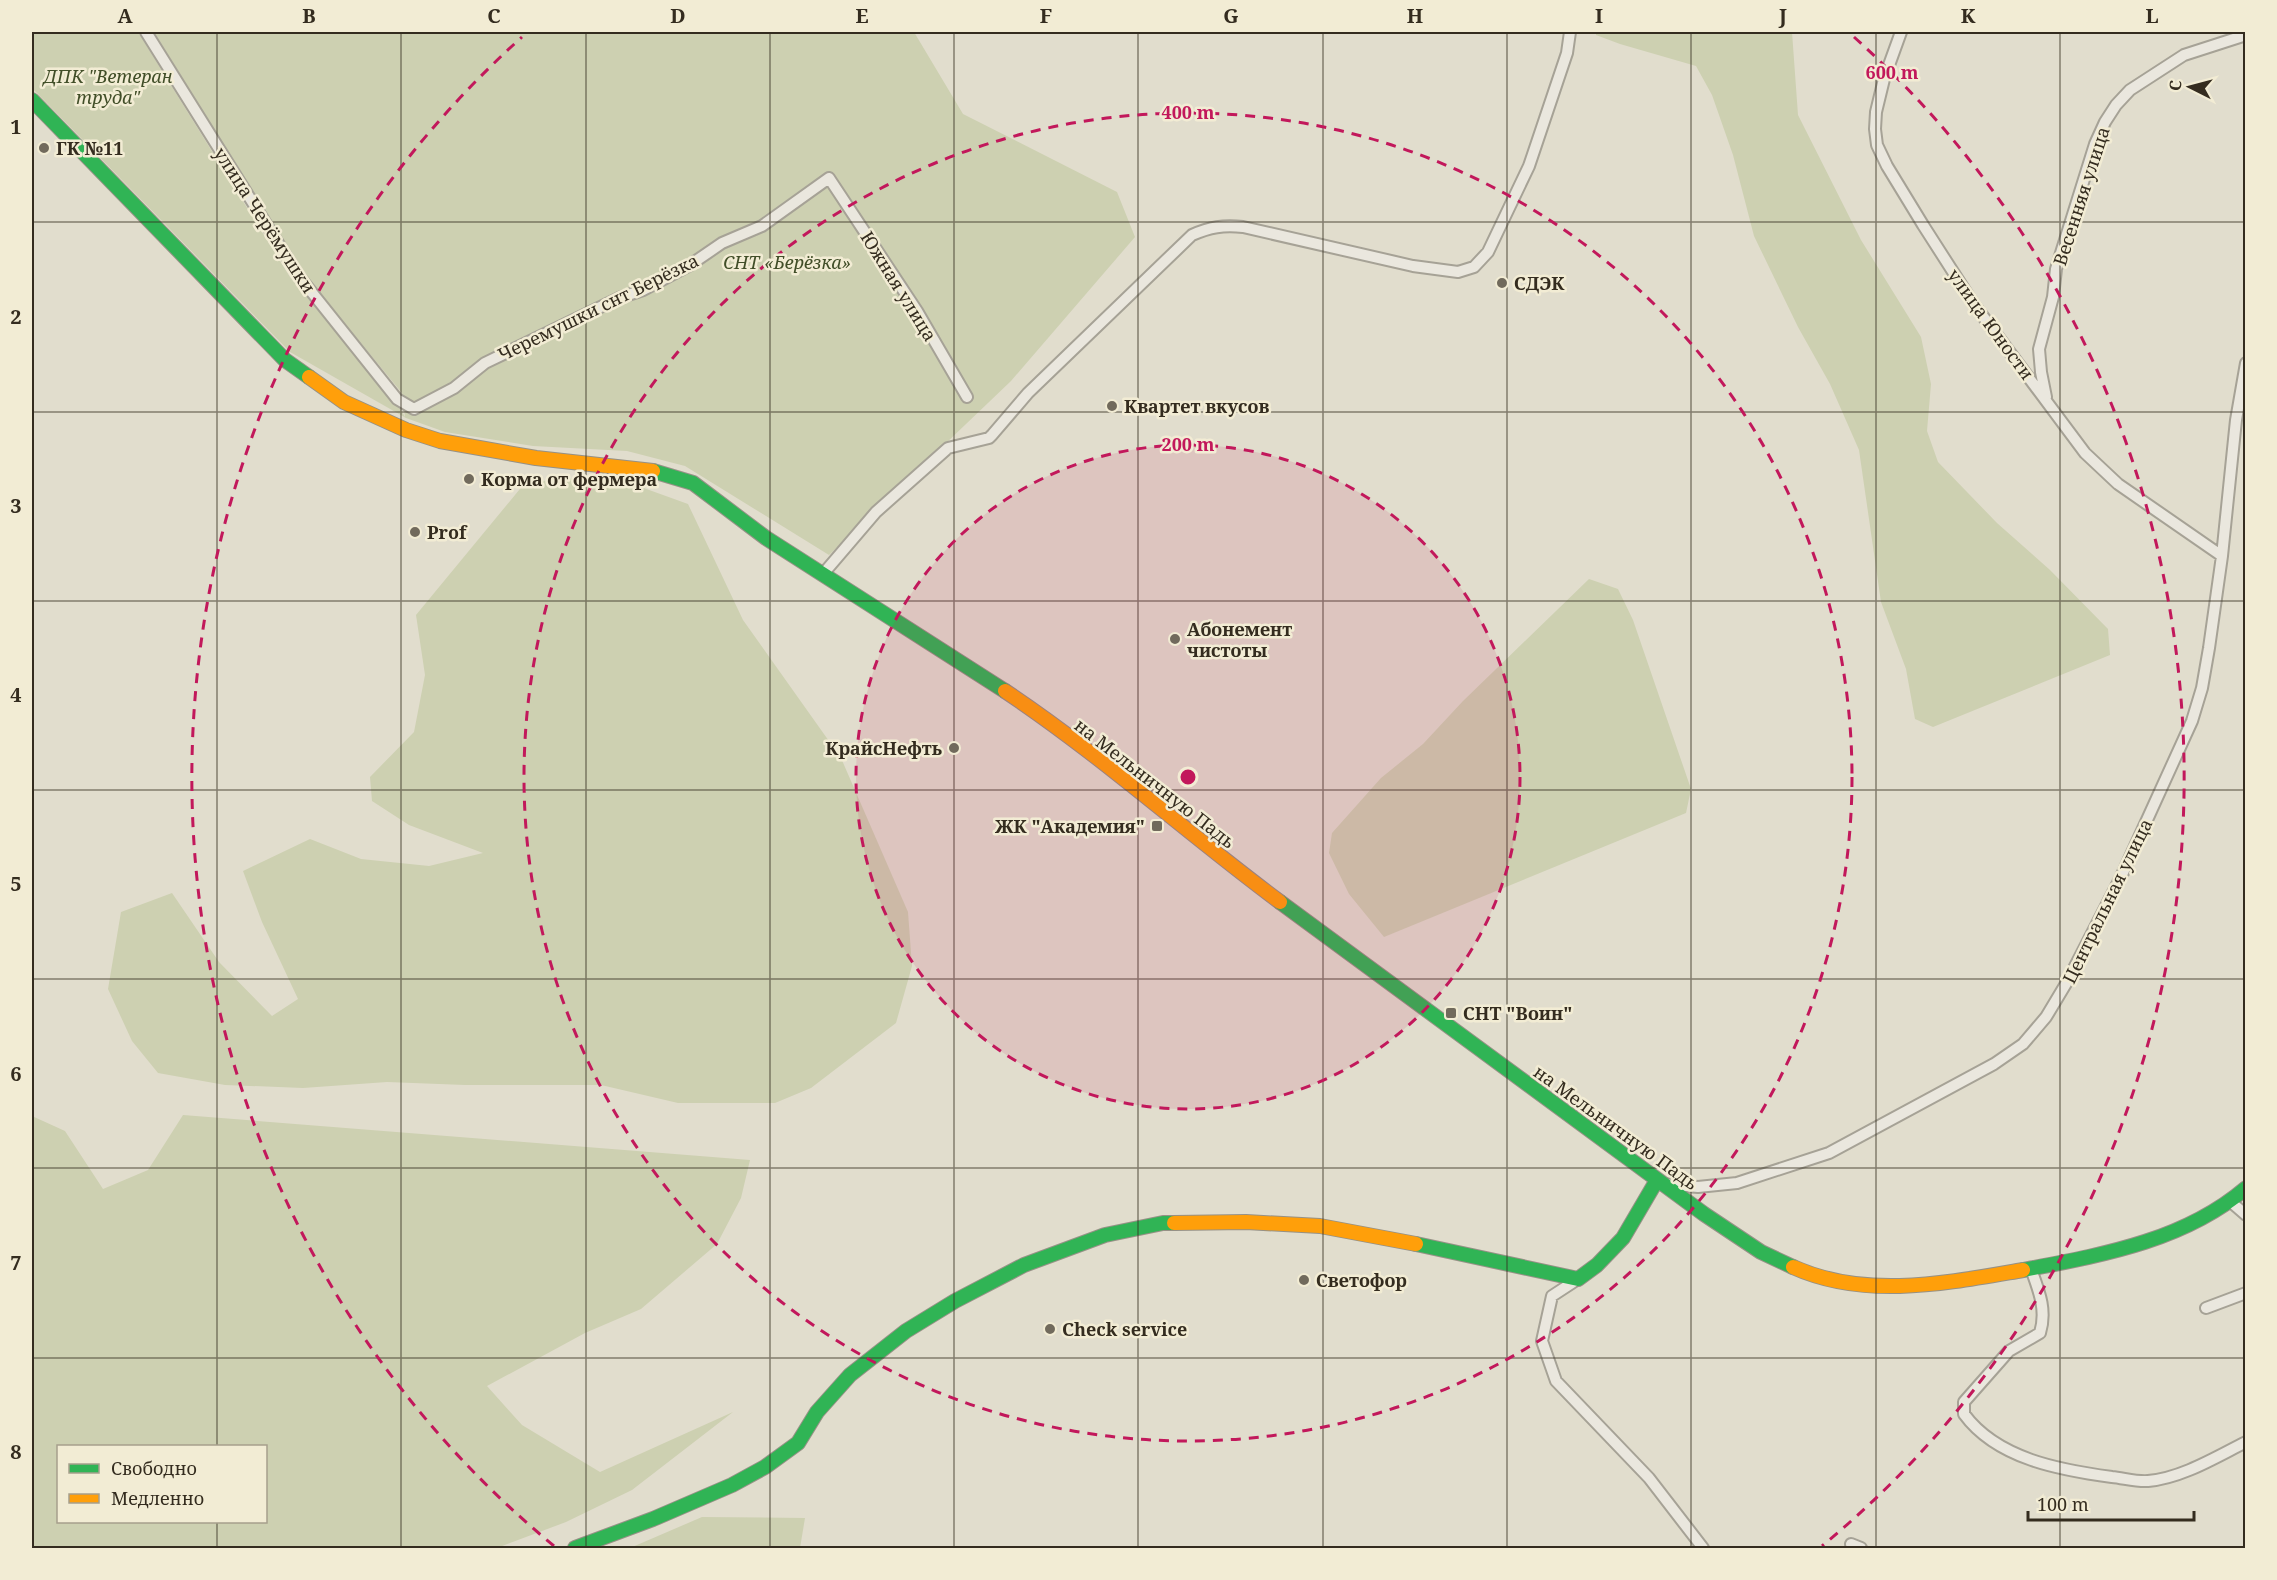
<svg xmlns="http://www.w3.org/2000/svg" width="2277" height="1580" viewBox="0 0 2277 1580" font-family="'Noto Serif',serif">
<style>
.green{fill:#cdd0b1;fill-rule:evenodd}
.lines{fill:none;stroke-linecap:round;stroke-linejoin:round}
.street-casing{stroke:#a6a296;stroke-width:14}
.fast-casing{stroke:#969186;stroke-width:16}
.slow-casing{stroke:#969186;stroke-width:16}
.street{stroke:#eae7de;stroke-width:10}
.fast{stroke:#30b455;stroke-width:14}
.slow{stroke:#ff9f0a;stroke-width:14}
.grid{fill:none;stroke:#342c1f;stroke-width:1.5;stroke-opacity:0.55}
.ring{fill:none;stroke:#c2185b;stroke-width:3;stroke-dasharray:10 8}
.poi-dot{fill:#716a5c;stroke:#f2ecd4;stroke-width:2}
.labels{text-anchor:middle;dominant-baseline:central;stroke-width:5;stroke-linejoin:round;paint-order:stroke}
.park-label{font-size:18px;font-style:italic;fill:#414e28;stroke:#f2ecd4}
.poi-label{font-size:18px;font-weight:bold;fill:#342c1f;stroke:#f2ecd4;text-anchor:start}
.street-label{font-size:18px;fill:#342c1f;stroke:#f2ecd4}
.centre{fill:#c2185b;stroke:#f2ecd4;stroke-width:3}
.ring-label{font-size:18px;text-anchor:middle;font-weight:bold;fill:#c2185b;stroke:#f2ecd4;stroke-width:5;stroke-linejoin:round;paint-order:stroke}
.neatline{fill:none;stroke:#342c1f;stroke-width:2}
.grid-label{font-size:20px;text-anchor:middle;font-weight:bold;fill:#342c1f}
</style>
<rect width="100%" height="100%" fill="#e1ddcd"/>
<!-- green -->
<path class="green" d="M32 32H138L290 277 397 403 405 417 402 393 303 273 154 32H914L963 114 1117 192 1135 237 1011 381 829 555 685 466 627 451 533 446 445 432 406 418 290 352 32 88Z
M1596 32H1792L1798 115 1861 240 1921 337 1931 384 1927 431 1938 462 1997 523 2050 570 2108 629 2110 655 1933 727 1915 719 1906 669 1881 602 1859 450 1830 384 1798 327 1754 236 1733 155 1712 95 1696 66 1620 44 1596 35Z
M562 478 627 482 688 504 743 620 841 758 908 912 912 966 896 1023 811 1088 775 1103H678L601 1085H465L387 1082 303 1088 225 1085 158 1073 132 1041 108 989 121 912 172 893 219 962 272 1016 298 999 262 922 243 871 310 839 361 859 429 866 483 853 409 825 372 801 370 777 414 732 425 675 416 615 524 484Z
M1589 579 1618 589 1633 620 1691 789 1686 813 1384 937 1349 894 1329 853 1332 833 1381 778 1423 744 1463 701Z
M183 1115 750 1160 741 1198 717 1244 641 1309 585 1333 487 1386 522 1425 600 1472 733 1412 632 1490 566 1522 497 1548H32V1116L65 1131 103 1189 148 1170ZM266 1446V1522H58V1446Z
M702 1517 805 1518 800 1548H630Z"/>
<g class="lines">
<defs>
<path id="street" d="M146 32 298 275 397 399 414 409 454 388 485 363 619 298 643 290 690 265 722 243 762 226 829 178 917 311 967 397
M1901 32 1884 79 1876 112 1875 129 1877 145 1887 166 1923 225 1973 303 2085 453 2118 484 2222 556
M2046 397 2041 372 2039 349 2053 297 2056 269 2095 144 2105 122 2116 105 2130 90 2184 55 2246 35
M823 574 876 512 948 448 989 438 992 435 1028 393 1192 235C1210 227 1223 225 1243 227L1413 266 1458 272 1474 267 1488 252 1529 166 1567 53 1570 32
M1663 1184 1698 1187 1737 1183 1829 1153 1994 1064 2023 1044 2046 1017 2067 982 2121 877 2192 721 2202 688 2209 648 2222 556 2236 420 2246 363
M2231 1202 2246 1215
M2031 1269C2039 1291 2047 1310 2040 1333L2009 1351 1964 1402V1414C1997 1459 2060 1470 2112 1477 2123 1478 2137 1482 2148 1481 2182 1478 2216 1457 2246 1442
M1578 1279 1552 1296 1542 1341 1556 1381 1649 1478 1703 1548
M2206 1308 2246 1293
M1851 1544 1861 1548"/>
<path id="fast" d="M32 100 285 360 309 377
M653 471 693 483 766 538 1005 691
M1280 902 1704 1214 1761 1252 1793 1267
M1416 1244 1578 1279 1597 1265 1623 1238 1657 1180
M2023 1270C2102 1255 2184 1241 2246 1188
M575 1548 653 1519 732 1485 765 1467 798 1443 817 1412 850 1375 906 1331 955 1301 1024 1265 1105 1235 1163 1223H1174"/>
<path id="slow" d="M309 377 344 402 406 430 440 441 536 458 653 471
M1005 691C1101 755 1187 833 1280 902
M1174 1223 1246 1222 1320 1226 1416 1244
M1793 1267C1866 1300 1947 1283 2023 1270"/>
</defs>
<!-- street casing -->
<use href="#street" class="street-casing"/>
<!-- fast casing -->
<use href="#fast" class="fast-casing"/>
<!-- slow casing -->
<use href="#slow" class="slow-casing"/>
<!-- street -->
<use href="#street" class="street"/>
<!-- fast -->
<use href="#fast" class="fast"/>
<!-- slow -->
<use href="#slow" class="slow"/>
</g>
<!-- grid -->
<path class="grid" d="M217 32V1446M401 32V1548M586 32V1548M770 32V1548M954 32V1548M1138 32V1548M1323 32V1548M1507 32V1548M1691 32V1548M1876 32V1548M2060 32V1548M32 222H2246M32 412H2246M32 601H2246M32 790H2246M32 979H2246M32 1168H2246M32 1358H2246M217 1522V1548"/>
<!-- distance rings -->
<circle cx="1188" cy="777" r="332" fill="#c2185b" fill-opacity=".12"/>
<g class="ring">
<circle cx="1188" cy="777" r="332"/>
<circle cx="1188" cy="777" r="664"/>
<path d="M554 1546A996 996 0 0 1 522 37M1854 37A996 996 0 0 1 1822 1546"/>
</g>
<!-- markers -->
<g class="poi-dot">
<circle cx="44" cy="148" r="6"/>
<circle cx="1502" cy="283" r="6"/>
<circle cx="1112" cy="406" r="6"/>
<circle cx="469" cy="479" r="6"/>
<circle cx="415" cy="532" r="6"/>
<circle cx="1175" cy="639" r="6"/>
<circle cx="954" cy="748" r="6"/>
<rect x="1151" y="820" width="12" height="12" rx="3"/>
<rect x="1445" y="1007" width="12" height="12" rx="3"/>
<circle cx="1304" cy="1280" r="6"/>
<circle cx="1050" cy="1329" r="6"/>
</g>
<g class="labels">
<!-- park labels -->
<g class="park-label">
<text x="108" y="76">ДПК "Ветеран<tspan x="108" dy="21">труда"</tspan></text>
<text x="787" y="262">СНТ «Берёзка»</text>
</g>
<!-- poi labels -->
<g class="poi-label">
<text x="56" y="148">ГК №11</text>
<text x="1514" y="283">СДЭК</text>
<text x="1124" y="406">Квартет вкусов</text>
<text x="481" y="479">Корма от фермера</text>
<text x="427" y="532">Prof</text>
<text x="1187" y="629">Абонемент<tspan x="1187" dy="21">чистоты</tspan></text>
<text x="942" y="748" text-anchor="end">КрайсНефть</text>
<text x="1145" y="826" text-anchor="end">ЖК "Академия"</text>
<text x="1463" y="1013">СНТ "Воин"</text>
<text x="1316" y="1280">Светофор</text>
<text x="1062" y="1329">Check service</text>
</g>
<!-- street labels -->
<g class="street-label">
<text transform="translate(2081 196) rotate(-72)">Весенняя улица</text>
<text transform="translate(265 220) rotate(57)">улица Черёмушки</text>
<text transform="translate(899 286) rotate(58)">Южная улица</text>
<text transform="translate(598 307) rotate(-26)">Черемушки снт Берёзка</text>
<text transform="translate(1991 324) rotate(54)">улица Юности</text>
<text transform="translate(1155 783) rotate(38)">на Мельничную Падь</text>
<text transform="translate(2107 901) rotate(-64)">Центральная улица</text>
<text transform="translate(1616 1127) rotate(36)">на Мельничную Падь</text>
</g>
</g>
<circle cx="1188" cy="777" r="9" class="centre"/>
<g class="ring-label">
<text x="1892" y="79">600 m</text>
<text x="1188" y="119">400 m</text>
<text x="1188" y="451">200 m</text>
</g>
<!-- border -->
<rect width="2277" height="1580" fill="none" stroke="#f2ecd4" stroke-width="66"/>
<!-- legend -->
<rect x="57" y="1445" width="210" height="78" fill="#f2ecd4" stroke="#a69f8c" stroke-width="1.5"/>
<rect x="69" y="1464" width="30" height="9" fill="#30b455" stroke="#a69f8c" stroke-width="1.5"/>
<text x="111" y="1475" font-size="18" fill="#342c1f">Свободно</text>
<rect x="69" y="1494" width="30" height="9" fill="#ff9f0a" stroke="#a69f8c" stroke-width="1.5"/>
<text x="111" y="1505" font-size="18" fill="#342c1f">Медленно</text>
<!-- north arrow -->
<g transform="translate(2190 87) rotate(276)" stroke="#f2ecd4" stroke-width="4.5" paint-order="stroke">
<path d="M0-4.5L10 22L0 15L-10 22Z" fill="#342c1f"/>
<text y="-9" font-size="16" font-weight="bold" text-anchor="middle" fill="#342c1f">С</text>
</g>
<!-- scale -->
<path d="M2028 1511v9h166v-9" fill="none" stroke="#342c1f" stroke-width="3"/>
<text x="2037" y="1511" font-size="18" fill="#342c1f" stroke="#f2ecd4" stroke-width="4.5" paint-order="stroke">100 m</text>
<rect x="33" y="33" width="2211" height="1514" class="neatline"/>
<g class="grid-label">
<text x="125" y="23">A</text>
<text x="309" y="23">B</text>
<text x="494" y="23">C</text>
<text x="678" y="23">D</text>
<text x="862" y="23">E</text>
<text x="1046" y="23">F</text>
<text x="1231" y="23">G</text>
<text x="1415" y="23">H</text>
<text x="1599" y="23">I</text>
<text x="1783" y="23">J</text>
<text x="1968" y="23">K</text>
<text x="2152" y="23">L</text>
<text x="16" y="134">1</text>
<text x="16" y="324">2</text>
<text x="16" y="513">3</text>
<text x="16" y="702">4</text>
<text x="16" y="891">5</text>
<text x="16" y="1081">6</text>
<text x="16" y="1270">7</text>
<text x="16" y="1459">8</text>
</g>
</svg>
